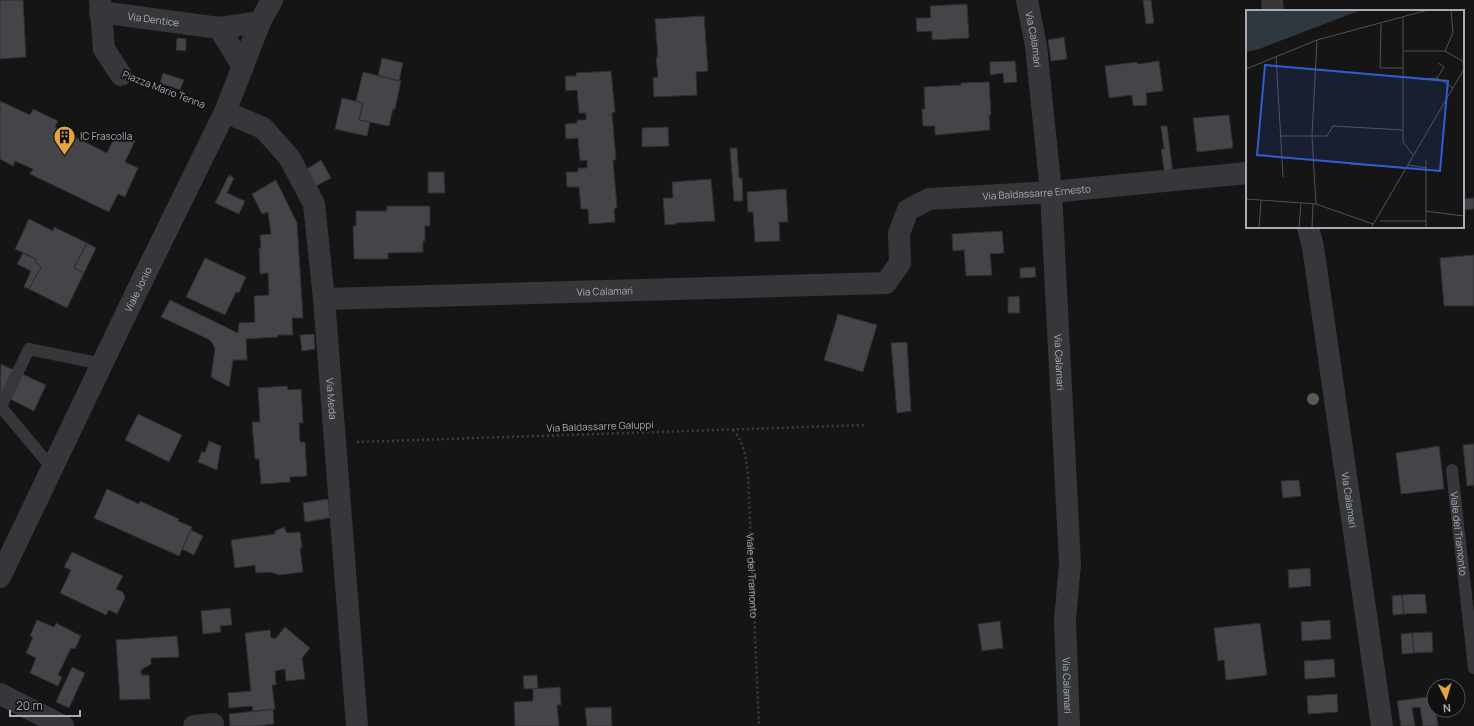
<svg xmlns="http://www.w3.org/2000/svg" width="1474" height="726" viewBox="0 0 1474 726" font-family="Manrope,sans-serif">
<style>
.building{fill:#444549;stroke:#2f2f32}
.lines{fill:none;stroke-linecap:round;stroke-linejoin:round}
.path{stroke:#3c3e42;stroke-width:2.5;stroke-dasharray:2 3;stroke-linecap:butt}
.service{stroke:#36373b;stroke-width:12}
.minor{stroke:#36373b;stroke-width:22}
.tertiary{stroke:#36373b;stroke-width:22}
.tree{fill:#506150}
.labels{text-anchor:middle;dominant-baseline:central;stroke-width:3.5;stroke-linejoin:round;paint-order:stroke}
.street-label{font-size:10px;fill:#a8acb6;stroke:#101011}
.poi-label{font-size:10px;fill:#a8acb6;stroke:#101011;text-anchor:start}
.inset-road{fill:none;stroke:#505156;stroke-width:1}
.view{fill:#325cd3;fill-opacity:0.15;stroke:#325cd3;stroke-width:2}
.inset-edge{fill:none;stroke:#a8acb6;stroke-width:2}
</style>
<rect width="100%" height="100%" fill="#151516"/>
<!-- building -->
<path class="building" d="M0 0H23L26 57 0 59Z
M1143 0H1151L1154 23 1146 24Z
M967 4 969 38 932 40V31L917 32 916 18H931L930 6Z
M704 16 708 71 696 72 697 95 654 97 653 78 658 77 656 57H658L655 19Z
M1064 37 1067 59 1051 61 1048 40Z
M177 38 186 39V51L176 50Z
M382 58 403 63 399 81 378 76Z
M1015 61 1017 82 1004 83 1003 73 990 75V62Z
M1159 61 1163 91 1146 93 1147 105 1133 106 1132 95 1109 98 1105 66 1137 62 1138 64Z
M611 71 615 112 612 113 616 160H613L617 208 614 209 615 222 589 224 588 209H581L579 187H567L566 172H578V168H587V160L580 161 578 138 566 139 565 124 577 123V120H586V113H579L577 90 566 91 565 76H576V73Z
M363 72 401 81 395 109H393L389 126 359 120 363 103 356 101Z
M163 73 184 80 180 90 160 83Z
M989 82 991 115H989L990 130 935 135V126H923L922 109H925L924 87 961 85V83Z
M342 98 363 103 359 120 370 122 367 136 335 129Z
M0 101 30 115 33 109 58 121 55 127 107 153 117 132 135 141 125 162 138 168 125 197 118 194 109 212 30 174 33 169 15 161 13 166 0 159Z
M1229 115 1233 148 1197 152 1193 118Z
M1161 126H1167L1173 174 1165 175 1161 149H1164Z
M668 127 669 146 642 147V128Z
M730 148H737L739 178H742L743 201H734Z
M321 160 331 178 314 187 305 170Z
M428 172H444L445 193H428Z
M229 175 234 178 227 193 245 201 239 214 215 203Z
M711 179 715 221 676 223V224L665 225 663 198H673L672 182Z
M276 180 297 223 303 318H292L293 335H278V337L246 339 247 360H233L229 387 211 377 215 348 210 340 161 317 170 300 238 333 239 323 255 322 254 296 269 295 268 273 260 274 259 248 261 249 260 235 271 234 268 212 262 214 252 194Z
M786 189 788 222H779L780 241 755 242 753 212H748L747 192Z
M1474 198V209L1463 210V199Z
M387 206H430V226H425V241H423V252L388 253V259H354L353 226H356V211H387Z
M29 219 53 231 54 227 87 243 74 268 84 273 67 308 29 289 41 267 35 262 36 259 15 249Z
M1002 231 1004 253 990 254 992 275 966 276 964 250 953 251 952 234Z
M87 243 96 248 84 273 74 268Z
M23 253 36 259 35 262 41 267 29 289 24 287 31 271 17 264Z
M1474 255V306H1444L1440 258Z
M205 258 246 277 239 293 236 292 225 315 186 297Z
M1035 267 1036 277 1020 278V268Z
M1019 296 1020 313H1008V297Z
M838 314 877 325 863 372 824 360Z
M314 334 315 349 302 351 300 335Z
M907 342 911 411 897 413 891 343Z
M1 364 46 385 34 411 0 394Z
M287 386 288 390 301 389 303 423H299L300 442H305L307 476 290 477V482L261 484 259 459H255L252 422H260L258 388Z
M138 414 182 435 169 462 125 440Z
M209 441 221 446 217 470 198 462 202 451 205 453Z
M1474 444V485L1467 486 1463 445Z
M1439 446 1444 489 1401 494 1396 453Z
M1299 480 1301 496 1283 498 1281 481Z
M107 489 139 504 140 501 179 519 178 521 192 527 179 556 94 518Z
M328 499 330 518 305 522 303 503Z
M284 527 287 533 300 532 302 548H300L303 572 279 575 271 572 256 573 255 565 235 568 231 540 275 534V531Z
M191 530 203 536 194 555 182 549Z
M72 552 123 576 116 589 123 592 125 598 117 614 109 610 106 615 60 593 71 570 64 567Z
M1310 568 1311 586 1289 588 1288 570Z
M1425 594 1427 613 1404 614 1402 595Z
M1402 595 1404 614 1393 615 1392 596Z
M230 608 232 625 220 626 221 632 203 634 201 611Z
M37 620 54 627 56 623 81 636 75 649 71 648 58 675 62 677 58 686 30 673 36 658 26 653 33 637 30 636Z
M1330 620 1331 639 1302 641 1301 622Z
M1000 621 1003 648 982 651 978 624Z
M1260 623 1267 675 1226 680 1224 660 1218 661 1214 628Z
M285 627 310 648 302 658 305 679 286 681 285 669 275 671 276 685H272L275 709 253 712 252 706 229 708 228 693 251 691 245 633 270 630 271 638H276Z
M1432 632 1433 652 1414 653 1412 633Z
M1412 633 1414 653 1402 654 1401 634Z
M177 636 179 657 151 658V664L141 670V675H149L150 699 120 700 116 640Z
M1334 659 1335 677 1305 679 1304 661Z
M72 667 85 673 69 708 56 702Z
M537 675 538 688 524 689 523 676Z
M560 687 561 705H557L559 726H515L514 702 533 701V689Z
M1337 694 1338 712 1308 714 1307 696Z
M1434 696V710H1436L1438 726H1423L1420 707 1412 708 1415 726H1401L1397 701Z
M611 707 612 726H587L585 708Z
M273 709 274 724 258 726H230L229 714Z"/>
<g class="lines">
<!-- path -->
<g class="path">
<path d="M142 82 203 104"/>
<path id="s1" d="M733 430C745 443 746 459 748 476L759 726"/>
<path d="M357 442 866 425"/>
</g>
<!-- service -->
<g class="service">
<path d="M52 468 1 407 29 349 102 364"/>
<path id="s2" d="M1452 470 1474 668"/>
</g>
<!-- minor -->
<g class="minor">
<path d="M100 0 104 49 121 75"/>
<path id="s3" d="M1027 0 1036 46 1051 192 1070 564 1065 620 1069 726"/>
<path d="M1272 0 1273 11"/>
<path id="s4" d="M100 12 219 28 260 22"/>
<path d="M219 28 243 67"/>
<path id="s5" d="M225 112 263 128 289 157 314 204 324 299 357 726"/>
<path id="s6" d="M1308 227 1313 247 1382 726"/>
<path id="s7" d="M324 299 886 283 900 263 899 233 908 210 929 199 1051 192 1247 173"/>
<path d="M0 694 63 726"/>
<path d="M194 726 213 724"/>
</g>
<!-- tertiary -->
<path class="tertiary" id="s8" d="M0 577 136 293 225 112 260 22 272 0"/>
</g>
<!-- trees -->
<circle class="tree" cx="1313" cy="399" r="6"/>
<!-- icons -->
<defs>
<symbol id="building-pin" viewBox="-11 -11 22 30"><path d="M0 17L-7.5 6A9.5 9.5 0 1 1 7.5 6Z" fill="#e4a53f" stroke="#101011"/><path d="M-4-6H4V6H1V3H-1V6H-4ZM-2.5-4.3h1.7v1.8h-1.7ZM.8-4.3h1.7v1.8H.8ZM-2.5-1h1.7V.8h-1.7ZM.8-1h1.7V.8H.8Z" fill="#111"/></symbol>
</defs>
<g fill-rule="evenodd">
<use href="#building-pin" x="52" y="124" width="25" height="34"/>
</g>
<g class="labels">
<!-- street labels -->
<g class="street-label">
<text stroke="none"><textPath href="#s4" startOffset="54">Via Dentice</textPath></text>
<text stroke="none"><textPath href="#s3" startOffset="40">Via Calamari</textPath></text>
<text transform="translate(164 89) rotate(21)">Piazza Mario Tenna</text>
<text stroke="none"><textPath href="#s7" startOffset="773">Via Baldassarre Ernesto</textPath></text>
<text stroke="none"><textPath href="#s8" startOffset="319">Viale Jonio</textPath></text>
<text stroke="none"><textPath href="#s7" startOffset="281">Via Calamari</textPath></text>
<text stroke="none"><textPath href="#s3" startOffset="364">Via Calamari</textPath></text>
<text stroke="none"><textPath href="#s5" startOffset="329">Via Meda</textPath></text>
<text transform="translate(600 426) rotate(-2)">Via Baldassarre Galuppi</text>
<text stroke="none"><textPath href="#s6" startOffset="276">Via Calamari</textPath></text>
<text stroke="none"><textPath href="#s2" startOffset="64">Viale del Tramonto</textPath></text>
<text stroke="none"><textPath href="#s1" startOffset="149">Viale del Tramonto</textPath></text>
<text stroke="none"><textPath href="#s3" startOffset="688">Via Calamari</textPath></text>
</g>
<!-- poi labels -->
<g class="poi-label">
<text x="80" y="136">IC Frascolla</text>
</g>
</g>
<!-- overview -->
<g transform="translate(1246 10)">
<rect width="218" height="218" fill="#151516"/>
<path d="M0 0H115L13 39 0 42Z" fill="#2f383e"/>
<path class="inset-road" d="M157 7V132L167 145M135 14 134 58H157M71 30 66 126 70 194 127 214M158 41H199L218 52M199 41 207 23 205 0M30 46 37 167M0 59 71 30 182 0M191 68 198 57 192 53M175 69 191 68 207 78M35 126H81L87 116 157 120M180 150V218M104 154 160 158M162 155 181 158M0 189 70 194M179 201 218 206M134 211H180M13 218 15 191M53 218 55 193M66 218 67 194M125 218 218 59"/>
<path class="view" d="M19 55 202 71 194 161 11 145Z"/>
<rect width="218" height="218" class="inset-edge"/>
</g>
<!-- north arrow -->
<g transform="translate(1446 698) rotate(175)"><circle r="19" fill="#101011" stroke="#4d4e53"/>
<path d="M0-3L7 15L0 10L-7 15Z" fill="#e4a53f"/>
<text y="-6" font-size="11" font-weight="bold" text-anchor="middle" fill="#a8acb6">N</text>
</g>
<!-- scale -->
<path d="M10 710v6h70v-6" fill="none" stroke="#a8acb6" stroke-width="2"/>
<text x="16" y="710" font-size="12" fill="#a8acb6" stroke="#101011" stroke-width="3" paint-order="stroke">20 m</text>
</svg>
